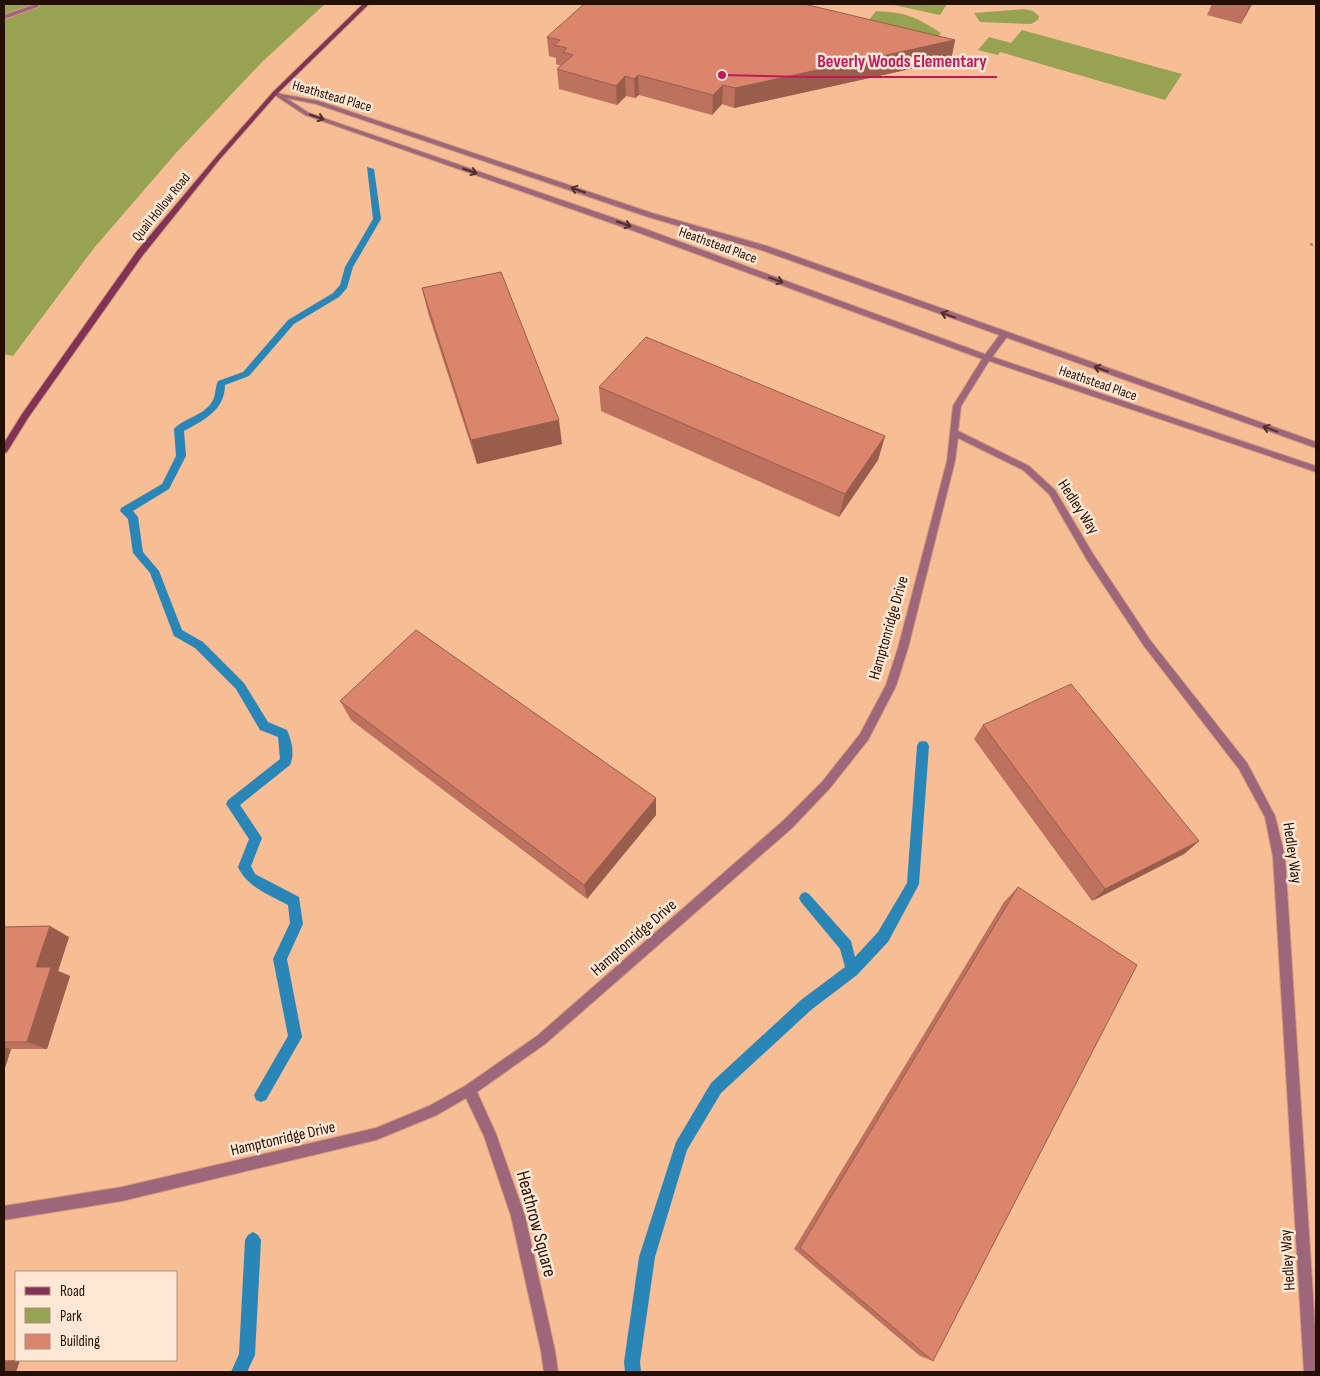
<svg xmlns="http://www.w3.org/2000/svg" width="1320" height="1376" viewBox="0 0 1320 1376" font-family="'Sofia Sans Condensed',sans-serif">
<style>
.green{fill:#97a352}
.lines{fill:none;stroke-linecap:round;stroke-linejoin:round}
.stream{fill:#2a86b6;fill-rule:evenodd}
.service-casing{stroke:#d19e7a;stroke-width:2}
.minor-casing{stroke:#d19e7a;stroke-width:2}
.secondary-casing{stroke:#d19e7a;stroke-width:2}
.path{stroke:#b28464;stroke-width:2.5;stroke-dasharray:3 3;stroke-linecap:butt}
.service{fill:#9e667a;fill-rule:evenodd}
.minor{fill:#9e667a;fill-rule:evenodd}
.secondary{fill:#823254;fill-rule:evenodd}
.wall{fill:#bc725e}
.shaded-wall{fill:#995d4c}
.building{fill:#db856d;stroke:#995d4c}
.oneway{stroke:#4f2e2c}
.labels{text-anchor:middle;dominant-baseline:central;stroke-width:5;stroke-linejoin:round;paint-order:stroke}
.far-street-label{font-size:14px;fill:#241002;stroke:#ffe7d6}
.street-label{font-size:16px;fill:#241002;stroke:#ffe7d6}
.near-street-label{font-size:19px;fill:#241002;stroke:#ffe7d6}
.leader{fill:none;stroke:#c2185b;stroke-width:2}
.callout-dot{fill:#c2185b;stroke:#ffe7d6;stroke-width:2}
.callout-label{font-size:18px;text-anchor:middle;font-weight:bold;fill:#c2185b;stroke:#ffe7d6;stroke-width:5;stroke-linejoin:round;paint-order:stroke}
</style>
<rect width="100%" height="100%" fill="#f7bd94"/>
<!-- green -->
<path class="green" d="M4 4H325L262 62 176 153 94 248 13 356 4 354Z
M889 4H947L940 15Z
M1024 9 1033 11 1039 16 1038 20 1031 24 980 22 974 13Z
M876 11C908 13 914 16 941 33L932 46 863 28Z
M1022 30 1182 74 1165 100 1000 52 998 55 978 50 989 37 1011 43Z"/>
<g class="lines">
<!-- stream -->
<path class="stream" d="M367 167 374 169 381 219 353 267 347 288 339 297 294 324 249 376 225 385C225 410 204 420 184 431L186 456 169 489 133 511 138 517 143 552 159 571 182 630 203 642 244 683 268 722 287 730C292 741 295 754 290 765L240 805 262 838 251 866 255 874 299 897 303 924 287 959 302 1037 266 1100 261 1102 256 1100 254 1095 288 1036 273 959 290 923 288 905C269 895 247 887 238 867L249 839 226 804 228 800 280 759 278 737 260 730 236 689 195 648 174 636 150 573 133 553 128 519 120 511 121 508 162 484 176 456 174 429C185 417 205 416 213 400 216 394 215 387 218 381L243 372 288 320 333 293 340 285 345 267 373 219Z
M923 741 927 742 929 746 919 884 917 888 888 942 857 975 811 1010 721 1093 687 1150 655 1257 640 1362 641 1372H625L624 1362 639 1257 676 1142 711 1083 801 1000 845 967 840 949 801 902 799 898 801 894 805 892 809 894 851 941 855 957 878 932 907 883 917 746 919 742Z
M253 1232 258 1235 261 1240 255 1355 247 1372H231L239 1354 245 1240 248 1235Z"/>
<defs>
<path id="service" d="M36 4 39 6 38 7 4 19V15Z
M1004 332 1008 335 1007 337 990 360H984V356L1001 333Z"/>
<path id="minor" d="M275 91 281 94 319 101 652 213 767 246 1316 442V448L761 250 648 217 316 104 286 98 309 113 640 227 990 356 1316 466V472L989 361 961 406 958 431 1029 466 1055 490 1093 554 1150 640 1247 763 1275 816 1285 857 1316 1343V1372H1304L1273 857 1265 817 1239 769 1144 646 1087 560 1049 494 1023 470 958 438 955 461 908 648 896 686 868 740 830 788 792 828 545 1044 477 1092 496 1134 525 1216 555 1351 558 1372H544L541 1351 511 1216 484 1136 466 1098 437 1115 376 1140 122 1201 4 1220V1206L122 1187 376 1128 429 1106 465 1086 537 1036 784 820 822 782 860 734 886 685 898 648 947 461 953 406 982 359 634 231 305 115 273 94 272 93Z"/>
<path id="secondary" d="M363 4H369L277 94 220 159 143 255 28 418 7 452 4 453V443L22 414 137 251 216 157 273 92Z"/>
</defs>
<!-- service casing -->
<use href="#service" class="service-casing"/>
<!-- minor casing -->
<use href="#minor" class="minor-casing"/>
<!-- secondary casing -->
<use href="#secondary" class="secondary-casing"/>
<!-- path -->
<path class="path" d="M1310 244 1316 246"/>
<!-- service -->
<use href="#service" class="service"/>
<!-- minor -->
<use href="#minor" class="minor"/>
<!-- secondary -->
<use href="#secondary" class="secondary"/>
</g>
<!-- wall -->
<path class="wall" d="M1212 4H1252L1241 24 1207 15Z
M547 37 955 40 951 60 734 108 722 104 712 115 639 95 635 98 626 96 617 105 559 89 557 69 561 66 556 64V58L549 56Z
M422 288 562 444 477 464 428 313Z
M599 387 885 436 878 460 839 517 601 411Z
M340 701 656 815 587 899 351 720Z
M983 725 1199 841 1184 854 1092 901 974 739Z
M1018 887 933 1361 920 1356 794 1249 1004 902Z
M4 927 69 937 58 971 70 976 47 1049H11L4 1071Z
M4 1360H20L16 1372H4Z"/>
<!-- shaded-wall -->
<path class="shaded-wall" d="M1250 4H1252L1241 24Z
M955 40 951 60 734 108 735 88Z
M638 75 639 95 635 98 634 79Z
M625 76 626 96 617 105 616 86Z
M723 85 722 104 712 115 713 95Z
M559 420 562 444 477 464 471 440Z
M885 436 878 460 839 517 845 494Z
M656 798V815L587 899 584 885Z
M1199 841 1184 854 1092 901 1105 889Z
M50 926 69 937 58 971 70 976 47 1049 27 1042 36 967Z
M4 1047 11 1049 4 1071Z
M20 1360 16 1372H4V1362Z"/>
<!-- building -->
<path class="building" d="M584 4H804L955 40 735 88 723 85 713 95 638 75 634 79 625 76 616 86 557 69 573 55 563 52 567 48 554 45 560 40 547 37Z
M501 272 559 420 471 440 422 288Z
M646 337 885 436 845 494 599 387Z
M416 630 656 798 584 885 340 701Z
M1071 684 1199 841 1105 889 983 725Z
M1018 887 1137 965 933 1361 800 1248Z
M50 926 36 967H51L27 1042H4V927Z"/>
<!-- one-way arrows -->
<defs><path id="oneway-shaft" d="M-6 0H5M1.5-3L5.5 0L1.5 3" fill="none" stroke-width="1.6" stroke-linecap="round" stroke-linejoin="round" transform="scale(1.25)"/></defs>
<g class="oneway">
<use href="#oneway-shaft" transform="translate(317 117) rotate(19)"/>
<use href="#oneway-shaft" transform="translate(470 171) rotate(19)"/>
<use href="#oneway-shaft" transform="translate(578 190) rotate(-161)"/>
<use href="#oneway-shaft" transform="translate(624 224) rotate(19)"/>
<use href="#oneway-shaft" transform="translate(776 280) rotate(20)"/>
<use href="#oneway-shaft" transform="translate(948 315) rotate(-160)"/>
<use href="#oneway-shaft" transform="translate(1101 369) rotate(-161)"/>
<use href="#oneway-shaft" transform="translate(1270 429) rotate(-160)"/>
</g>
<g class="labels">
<!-- far-street labels -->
<g class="far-street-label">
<text transform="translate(332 96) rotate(16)">Heathstead Place</text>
<text transform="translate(161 207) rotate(-51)">Quail Hollow Road</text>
<text transform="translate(718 245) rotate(20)">Heathstead Place</text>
<text transform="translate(1098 383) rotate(19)">Heathstead Place</text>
</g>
<!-- street labels -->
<g class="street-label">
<text transform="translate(1078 507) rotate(57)">Hedley Way</text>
<text transform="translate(889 628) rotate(-74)">Hamptonridge Drive</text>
<text transform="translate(1292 853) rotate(82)">Hedley Way</text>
<text transform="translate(634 938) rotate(-41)">Hamptonridge Drive</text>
<text transform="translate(283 1139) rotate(-13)">Hamptonridge Drive</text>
<text transform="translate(1288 1260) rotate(-94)">Hedley Way</text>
</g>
<!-- near-street labels -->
<g class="near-street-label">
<text transform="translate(536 1224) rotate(75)">Heathrow Square</text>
</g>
</g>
<!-- callouts -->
<path class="leader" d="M722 75L807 77H997"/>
<circle class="callout-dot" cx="722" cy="75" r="5"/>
<g class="callout-label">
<text x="902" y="67">Beverly Woods Elementary</text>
</g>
<!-- border -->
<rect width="1320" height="1376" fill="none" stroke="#241002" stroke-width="10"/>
<!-- legend -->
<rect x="15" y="1271" width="162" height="90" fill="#ffe7d6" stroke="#a79181"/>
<rect x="25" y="1287" width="25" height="8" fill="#823254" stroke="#a79181"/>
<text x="60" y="1296" font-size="15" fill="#241002">Road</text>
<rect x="25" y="1308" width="25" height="15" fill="#97a352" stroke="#a79181"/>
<text x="60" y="1321" font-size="15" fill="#241002">Park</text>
<rect x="25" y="1334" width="25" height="15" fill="#db856d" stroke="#a79181"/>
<text x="60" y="1346" font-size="15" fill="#241002">Building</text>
</svg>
